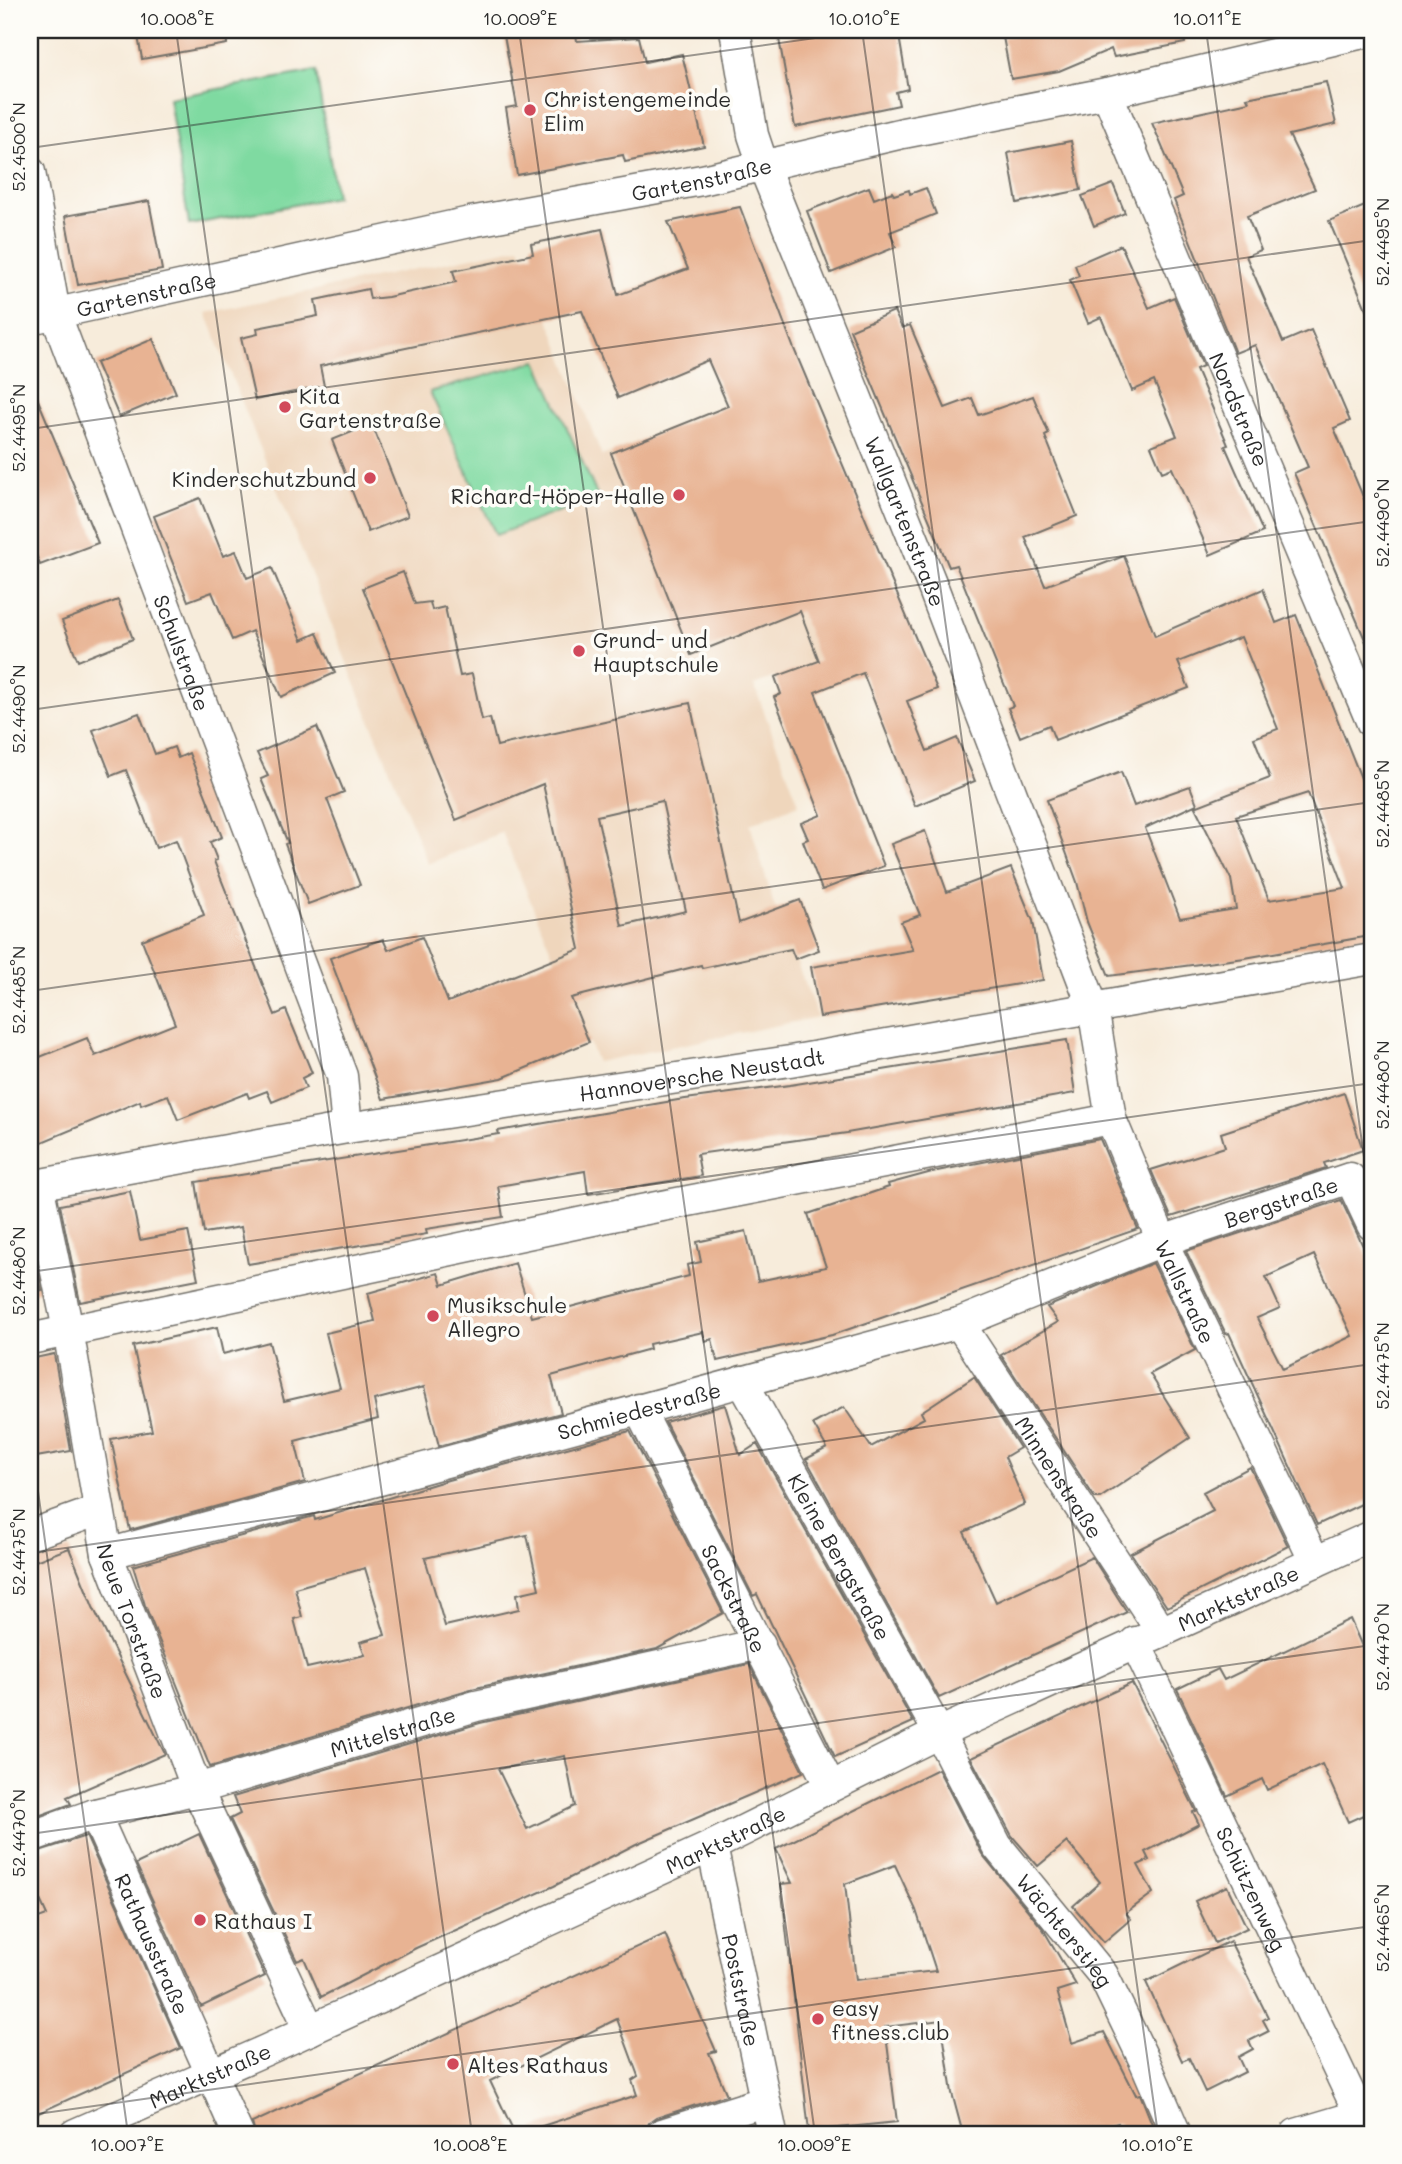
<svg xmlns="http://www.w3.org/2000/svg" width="1402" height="2164" viewBox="0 0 1402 2164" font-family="Mali,sans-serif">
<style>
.built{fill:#efd6bc}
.green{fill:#7fdaa1;stroke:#558266;stroke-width:2}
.building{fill:#e8b393;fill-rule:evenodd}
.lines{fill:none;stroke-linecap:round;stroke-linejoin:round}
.street-casing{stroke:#726f69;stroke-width:33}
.street{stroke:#fff;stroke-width:30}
.ticks{fill:none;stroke:#2b2b2b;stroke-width:2;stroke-opacity:0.45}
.poi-dot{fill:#d1495b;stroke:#fdfcf7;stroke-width:2.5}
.labels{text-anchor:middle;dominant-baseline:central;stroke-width:7;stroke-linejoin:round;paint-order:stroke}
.poi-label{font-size:21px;fill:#2b2b2b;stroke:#fdfcf7;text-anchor:start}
.street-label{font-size:21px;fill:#2b2b2b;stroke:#fdfcf7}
.neatline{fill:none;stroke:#2b2b2b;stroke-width:2.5}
.ticks-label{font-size:18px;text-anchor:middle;fill:#2b2b2b}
</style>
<rect width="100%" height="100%" fill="#fdfcf7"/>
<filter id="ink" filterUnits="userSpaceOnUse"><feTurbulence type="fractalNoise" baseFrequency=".0143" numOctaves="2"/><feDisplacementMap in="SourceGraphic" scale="14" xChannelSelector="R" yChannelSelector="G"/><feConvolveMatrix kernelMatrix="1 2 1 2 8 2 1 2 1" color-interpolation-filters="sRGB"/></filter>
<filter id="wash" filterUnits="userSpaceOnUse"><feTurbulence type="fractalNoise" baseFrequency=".00686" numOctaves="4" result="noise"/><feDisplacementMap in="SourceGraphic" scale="28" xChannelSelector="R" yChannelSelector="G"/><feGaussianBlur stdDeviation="1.57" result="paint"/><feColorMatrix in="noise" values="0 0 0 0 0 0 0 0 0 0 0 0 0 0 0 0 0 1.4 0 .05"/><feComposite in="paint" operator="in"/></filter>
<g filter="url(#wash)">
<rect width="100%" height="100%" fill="#f7ecdb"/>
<!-- built -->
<path class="built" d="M520 247 602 456 717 410 819 660 754 685 799 804 750 824 773 902 818 1017 597 1062 502 832 428 864 206 313Z"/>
<!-- green -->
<path class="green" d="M316 71 336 197 189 225 169 98Z
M537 361 598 497 496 535 430 392Z"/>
<g id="blocks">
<!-- building -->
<path class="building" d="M137 30H226L227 44 142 59Z
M503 30H575L577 41 639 37 645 62 682 54 704 146 625 162 623 155 517 175 506 108 517 106Z
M829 30H898L908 89 896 92 899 105 795 127 779 39Z
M1041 30H1184L1185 43 1114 57 1111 49 1059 71 1011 79 1003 37Z
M1326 82 1336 124 1289 135 1315 189 1247 216 1261 250 1246 256 1283 342 1311 330 1350 421 1334 428 1372 518V656L1294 473 1308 467 1255 345 1235 353 1174 200 1183 196 1152 123 1249 102 1247 98Z
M1071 141 1081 190 1017 203 1008 153Z
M1113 184 1125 213 1094 226 1082 196Z
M869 187 874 199 892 192 894 195 909 190 910 194 926 188 936 214 890 232 896 247 831 273 807 211Z
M149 201 162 270 78 285 65 216Z
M1372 203V323L1329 221Z
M740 207 794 349 937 689 907 701 927 751 957 738 975 781 915 806 863 673 815 692 884 866 822 890 803 841 808 839 801 823 821 815 774 697 781 694 775 677 819 661 800 611 691 655 611 453 728 406 708 360 618 398 582 311 320 366 324 386 255 400 241 338 258 334 257 328 318 316 315 300 368 289 370 299 388 297 456 282 453 271 533 254 531 244 602 229 618 295 688 269 668 222Z
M1121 245 1149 308 1174 297 1203 366 1196 369 1228 445 1225 446 1263 532 1210 555 1172 468 1162 472 1151 446 1177 436 1154 381 1132 391 1101 317 1088 323 1070 280 1079 276 1075 265Z
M894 311 902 328 910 325 945 408 972 398 979 415 1033 396 1049 434 1045 436 1077 516 1025 537 1045 586 1124 556 1155 636 1263 589 1276 623 1296 615 1372 806V942H1366L1364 937 1245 958 1109 976 1087 922 1077 882 1047 800 1121 772 1134 806 1190 786 1197 804 1145 828 1180 918 1236 909 1231 879 1195 807 1270 778 1254 738 1278 729 1241 637 1178 662 1189 688 1055 740 1049 725 1020 737 1008 708 1013 706 956 565 949 567 850 330ZM1308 793 1345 888 1269 900 1236 816Z
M153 339 176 393 119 417 96 363Z
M30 381 98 543 40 565 30 539Z
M372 424 408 516 368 532 332 440Z
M200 498 223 556 236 551 247 578 272 568 302 640 317 633 335 673 281 697 252 631 232 640 212 592 188 601 154 516Z
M403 572 415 604 430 602 432 610 445 607 460 676 472 674 482 720 490 718 497 746 690 703 739 923 800 900 819 950 795 959 791 949 702 968 701 965 571 998 589 1042 502 1078 383 1099 330 958 383 939 388 950 422 937 448 1002 580 949 543 784 456 820 363 588ZM662 801 686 911 622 926 597 816Z
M118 600 133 639 78 661 62 621Z
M139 713 155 754 174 747 178 758 189 753 222 837 210 842 217 860 214 861 275 1015 286 1010 312 1073 302 1078 306 1088 272 1102 267 1091 249 1098 247 1093 178 1120 168 1095 141 1105 140 1101 30 1147V1061L87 1038 95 1056 175 1024 142 940 204 915 176 840 156 848 126 770 111 776 93 730Z
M317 727 344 792 327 799 360 885 308 904 285 844 288 843 261 779 268 776 257 753Z
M925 831 947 892 1011 868 1033 921 1043 980 820 1017 811 967 913 950 901 922 920 915 891 844Z
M1067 1040 1075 1093 847 1133 697 1154 701 1176 588 1194 585 1171 498 1186 503 1217 426 1229 427 1234 248 1264 241 1227 204 1233 196 1182 499 1134 498 1131 678 1100 790 1085Z
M1344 1093 1363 1150 1324 1163 1326 1168 1171 1217 1151 1170 1225 1147 1221 1133Z
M1100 1139 1138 1229 832 1335 717 1361 712 1339 705 1341 703 1332 649 1344 650 1349 551 1376 561 1413 439 1446 424 1387 374 1400 378 1419 295 1441 305 1482 130 1530 111 1439 152 1431 133 1346 217 1327 223 1354 269 1342 284 1401 340 1388 326 1333 375 1321 368 1293 438 1273 442 1285 515 1263 532 1317 689 1276 687 1265 701 1262 697 1242 746 1231 758 1281 826 1267 808 1214 889 1187 888 1184 932 1172Z
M130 1191 140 1240 188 1231 198 1279 80 1302 60 1205Z
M1341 1200 1372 1265V1499L1317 1525 1229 1333 1226 1334 1186 1251ZM1314 1255 1352 1336 1283 1369 1257 1318 1280 1308 1266 1277Z
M30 1231 42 1290 30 1293Z
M1153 1263 1195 1350 1150 1374 1190 1438 1100 1498H1095L1001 1355 1058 1322 1047 1307Z
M54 1354 71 1451 36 1457 30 1423V1359Z
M974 1377 1020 1448 1005 1457 1025 1504 964 1532 996 1602 1092 1557 1127 1612 939 1698 806 1459 827 1448 813 1424 844 1407 871 1447 924 1418 921 1412Z
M725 1405 740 1455 757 1444 913 1722 835 1757 757 1594 753 1596 665 1422Z
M630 1431 723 1613 657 1649 471 1689 210 1767 145 1605 133 1566 314 1516 315 1520 448 1480ZM527 1535 539 1589 517 1594 519 1609 445 1626 425 1558ZM365 1568 385 1635 360 1642 365 1655 307 1668 294 1619 302 1617 295 1588Z
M1250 1467 1288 1546 1167 1607 1131 1553 1213 1511 1203 1492Z
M69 1548 93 1607 165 1754 67 1797 71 1804 30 1819V1563Z
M1350 1619 1372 1669V1811L1348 1822 1322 1764 1267 1790 1262 1779 1227 1796 1177 1689 1218 1669 1224 1680Z
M749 1664 803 1772 636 1844 554 1886 416 1948 321 1997 304 1958 297 1961 230 1819 240 1814 233 1797 480 1723ZM565 1756 575 1806 527 1829 498 1769Z
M1132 1683 1196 1811 1193 1812 1199 1824 1145 1852 1149 1860 1138 1865 1153 1893 1126 1913 1131 1919 1104 1942 1073 1906 1100 1882 1067 1842 1038 1866 1012 1836 971 1758Z
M938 1769 982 1854 1043 1929 1076 1985 1057 1991 1072 2043 1104 2032 1136 2095 1140 2094 1156 2134H1122L1118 2123 1082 2134H963L952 2093 941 2020 885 2027 897 2122 809 2131 781 1884 792 1883 776 1849ZM895 1865 916 1910 936 1971 856 1980 845 1884Z
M199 1834 265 1976 201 2007 136 1864Z
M86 1836 181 2048 30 2117V1921L47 1915 30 1878V1854Z
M1227 1886 1247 1928 1215 1943 1195 1901Z
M665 1934 716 2051 709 2053 727 2095 656 2118 649 2123 645 2134H533V2129L637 2095 632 2080 638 2076 617 2019 490 2081 515 2134H255L252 2123Z
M1230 1941 1268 2017 1263 2020 1269 2031 1249 2041 1253 2049 1238 2057 1245 2072 1205 2092 1189 2058 1182 2061 1146 1982Z"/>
</g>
</g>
<g filter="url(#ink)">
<use href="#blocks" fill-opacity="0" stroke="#726f69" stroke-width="2"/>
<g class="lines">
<defs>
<g id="street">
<path id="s1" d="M735 30 753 135 763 165 934 590 1093 1007 1111 1119 1162 1241 1315 1562"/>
<path id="s2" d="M1107 93 1372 723"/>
<path id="s3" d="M30 172 55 313 342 1076 347 1128"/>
<path id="s4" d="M30 319 470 222 702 180 903 133 1107 93 1372 31"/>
<path id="s5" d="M38 1184 68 1330 107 1554 197 1789 310 2030"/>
<path id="s6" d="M30 1186 347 1128 790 1061 1372 959"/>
<path id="s7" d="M959 1323 1161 1631"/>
<path d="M30 1339 631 1212 1111 1119"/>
<path id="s8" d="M742 1381 939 1733 997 1846 1103 1975 1145 2062 1176 2134"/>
<path id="s9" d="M639 1409 830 1786"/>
<path d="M30 1535 99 1510"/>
<path id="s10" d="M107 1554 959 1323 1162 1241 1350 1178 1372 1225"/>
<path id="s11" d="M1135 1642 1369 2134"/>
<path id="s12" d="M95 1814 238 2134"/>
<path id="s13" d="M30 1837 95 1814 197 1789 476 1706 760 1644"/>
<path id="s14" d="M712 1846 772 2134"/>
<path id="s15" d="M75 2134 266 2050 712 1846 939 1733 1372 1536"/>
<path d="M662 2134 763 2102"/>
<path d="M1296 2134 1360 2115"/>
</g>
</defs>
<!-- street casing -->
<use href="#street" class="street-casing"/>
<!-- street -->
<use href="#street" class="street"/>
</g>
</g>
<!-- ticks -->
<path class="ticks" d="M176 30 472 2134M519 30 815 2134M862 30 1158 2134M1206 30 1372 1214M30 148 872 30M30 429 1372 240M30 710 1372 521M30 991 1372 802M30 1272 1372 1083M30 1434 128 2134M30 1553 1372 1364M30 1834 1372 1645M30 2115 1372 1926"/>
<!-- markers -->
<g class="poi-dot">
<circle cx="530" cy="110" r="7"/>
<circle cx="285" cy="407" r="7"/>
<circle cx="370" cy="478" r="7"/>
<circle cx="679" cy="495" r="7"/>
<circle cx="579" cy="651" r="7"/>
<circle cx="433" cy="1316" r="7"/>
<circle cx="200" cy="1920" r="7"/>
<circle cx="818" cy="2019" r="7"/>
<circle cx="453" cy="2064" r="7"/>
</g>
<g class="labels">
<!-- poi labels -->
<g class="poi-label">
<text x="544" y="98">Christengemeinde<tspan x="544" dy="24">Elim</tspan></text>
<text x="299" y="395">Kita<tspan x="299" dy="24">Gartenstraße</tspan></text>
<text x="356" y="478" text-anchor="end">Kinderschutzbund</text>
<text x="665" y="495" text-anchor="end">Richard-Höper-Halle</text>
<text x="593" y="639">Grund- und<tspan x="593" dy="24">Hauptschule</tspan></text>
<text x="447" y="1304">Musikschule<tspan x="447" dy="24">Allegro</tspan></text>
<text x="214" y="1920">Rathaus I</text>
<text x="832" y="2007">easy<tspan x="832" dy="24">fitness.club</tspan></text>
<text x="467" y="2064">Altes Rathaus</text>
</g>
<!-- street labels -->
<g class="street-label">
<text stroke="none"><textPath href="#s4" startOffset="686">Gartenstraße</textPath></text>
<text stroke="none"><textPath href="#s4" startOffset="119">Gartenstraße</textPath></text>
<text stroke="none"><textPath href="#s2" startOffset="343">Nordstraße</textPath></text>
<text stroke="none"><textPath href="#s1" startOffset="522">Wallgartenstraße</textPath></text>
<text stroke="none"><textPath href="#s3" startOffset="506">Schulstraße</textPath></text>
<text stroke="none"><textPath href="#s6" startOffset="681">Hannoversche Neustadt</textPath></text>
<text stroke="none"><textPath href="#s10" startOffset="1227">Bergstraße</textPath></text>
<text stroke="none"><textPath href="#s1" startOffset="1344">Wallstraße</textPath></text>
<text stroke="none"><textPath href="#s10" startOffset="551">Schmiedestraße</textPath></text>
<text stroke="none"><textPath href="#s7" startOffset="184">Minnenstraße</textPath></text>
<text stroke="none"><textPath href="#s8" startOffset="201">Kleine Bergstraße</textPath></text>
<text stroke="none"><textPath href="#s15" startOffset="1281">Marktstraße</textPath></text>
<text stroke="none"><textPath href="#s9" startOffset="212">Sackstraße</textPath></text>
<text stroke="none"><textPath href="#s5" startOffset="448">Neue Torstraße</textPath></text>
<text stroke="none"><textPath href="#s13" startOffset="378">Mittelstraße</textPath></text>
<text stroke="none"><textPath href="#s15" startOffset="714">Marktstraße</textPath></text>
<text stroke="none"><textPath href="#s11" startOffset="273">Schützenweg</textPath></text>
<text stroke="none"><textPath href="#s8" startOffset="639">Wächterstieg</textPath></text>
<text stroke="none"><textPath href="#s12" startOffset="142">Rathausstraße</textPath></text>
<text stroke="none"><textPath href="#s14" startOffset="147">Poststraße</textPath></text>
<text stroke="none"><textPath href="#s15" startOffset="147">Marktstraße</textPath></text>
</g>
</g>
<!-- margin -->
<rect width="1402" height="2164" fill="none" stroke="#fdfcf7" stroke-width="77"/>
<rect x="38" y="38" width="1326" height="2088" class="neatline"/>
<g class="ticks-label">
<text x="177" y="25">10.008°E</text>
<text x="520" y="25">10.009°E</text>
<text x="864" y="25">10.010°E</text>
<text x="1207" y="25">10.011°E</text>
<text transform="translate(19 147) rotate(-90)" y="6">52.4500°N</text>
<text transform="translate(1383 242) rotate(-90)" y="6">52.4495°N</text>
<text transform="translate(19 428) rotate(-90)" y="6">52.4495°N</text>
<text transform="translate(1383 523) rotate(-90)" y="6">52.4490°N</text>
<text transform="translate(19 709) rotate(-90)" y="6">52.4490°N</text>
<text transform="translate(1383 804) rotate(-90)" y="6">52.4485°N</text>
<text transform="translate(19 990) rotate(-90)" y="6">52.4485°N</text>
<text transform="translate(1383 1085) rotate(-90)" y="6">52.4480°N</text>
<text transform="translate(19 1271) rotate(-90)" y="6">52.4480°N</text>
<text transform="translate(1383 1366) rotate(-90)" y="6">52.4475°N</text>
<text transform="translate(19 1552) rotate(-90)" y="6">52.4475°N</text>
<text transform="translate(1383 1647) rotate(-90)" y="6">52.4470°N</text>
<text transform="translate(19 1833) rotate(-90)" y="6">52.4470°N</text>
<text transform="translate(1383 1928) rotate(-90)" y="6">52.4465°N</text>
<text x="127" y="2151">10.007°E</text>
<text x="470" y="2151">10.008°E</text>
<text x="814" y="2151">10.009°E</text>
<text x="1157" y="2151">10.010°E</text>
</g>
</svg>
